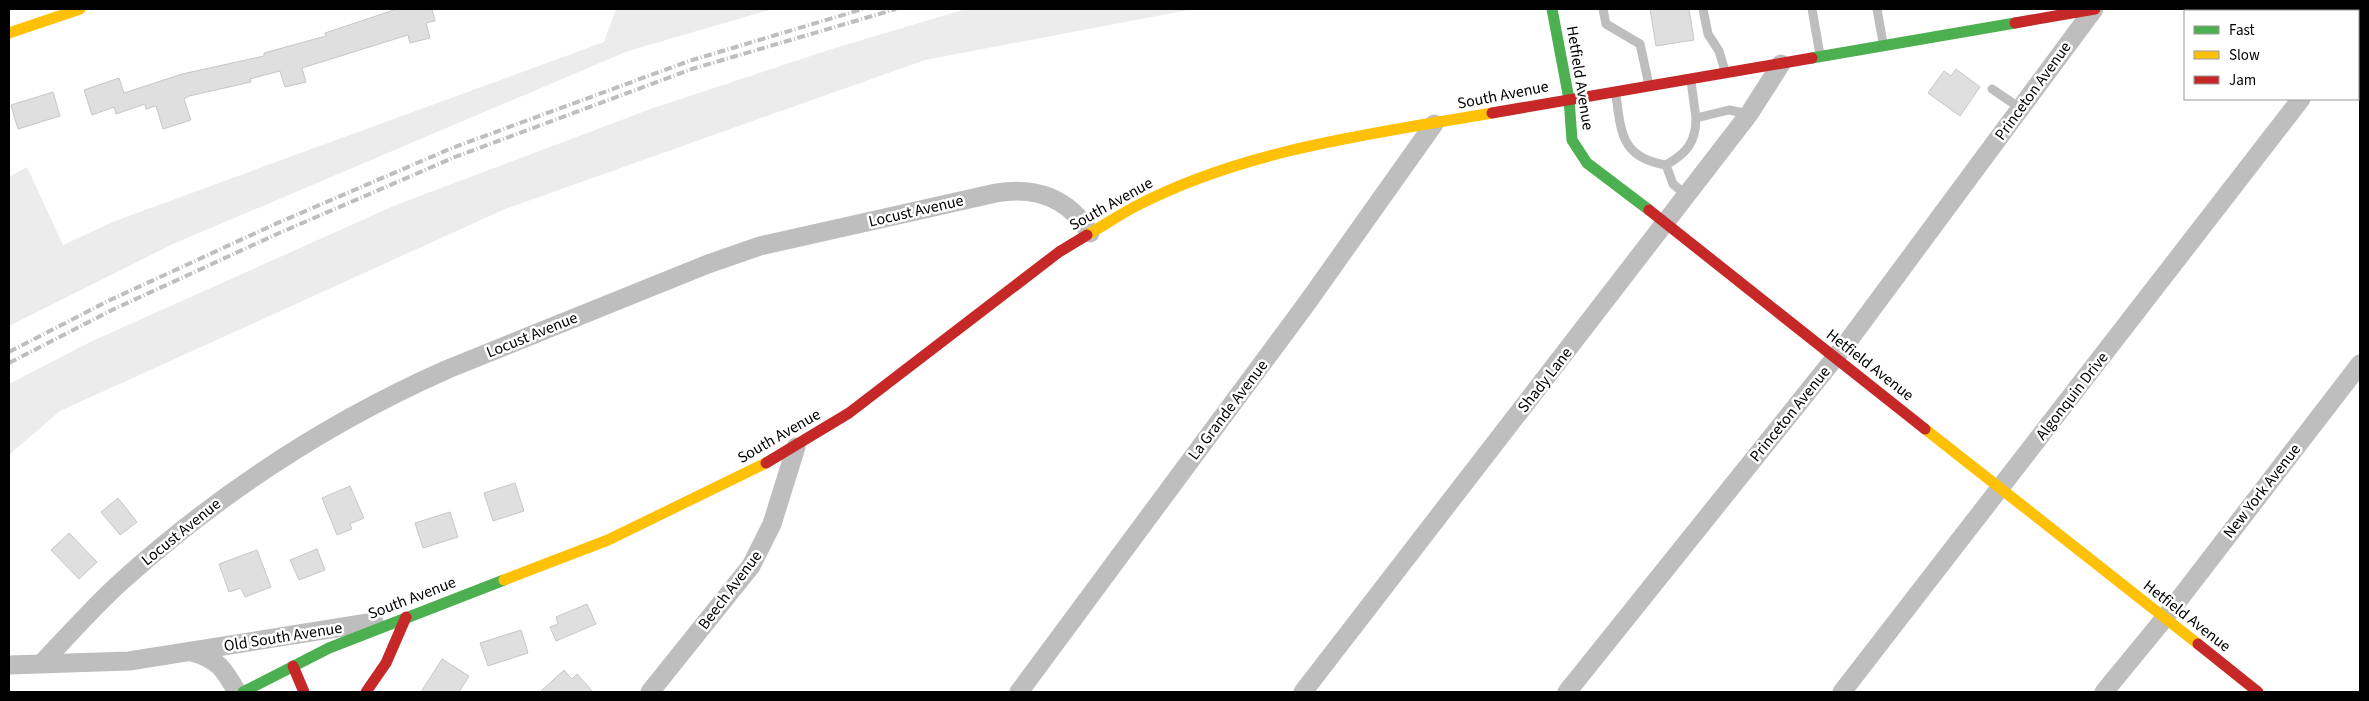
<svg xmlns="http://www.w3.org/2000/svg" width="2369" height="701" viewBox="0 0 2369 701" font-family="'Source Sans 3',sans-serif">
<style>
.green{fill:#ececec}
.building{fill:#dfdfdf;stroke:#c7c7c7}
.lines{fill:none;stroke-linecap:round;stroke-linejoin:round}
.lane{stroke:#bebebe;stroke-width:9}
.street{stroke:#bebebe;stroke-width:19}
.fast{stroke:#4caf50;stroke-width:11}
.slow{stroke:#ffc107;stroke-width:11}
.jam{stroke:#c62828;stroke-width:11}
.rail{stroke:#bebebe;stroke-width:4;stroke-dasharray:8 2.5 1 2.5;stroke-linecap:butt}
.labels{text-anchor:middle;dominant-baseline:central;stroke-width:5;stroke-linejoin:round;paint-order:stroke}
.street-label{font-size:16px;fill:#000;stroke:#fff}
</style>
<rect width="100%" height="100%" fill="#fff"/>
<!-- green -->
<path class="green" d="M616 9H773L628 51 173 244 9 326V177L27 167 63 245 115 221 604 42Z
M966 9H1194L925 60 505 209 60 411 9 455V384L90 342 396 205 656 107 835 48Z"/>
<!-- building -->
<path class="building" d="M397 9H432L435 21 426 23 430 38 410 43 408 35 302 68 306 82 285 87 280 71 250 79 251 82 189 96 184 99 191 120 163 129 156 106 146 109 145 104 116 114 114 107 92 115 84 90 119 78 124 93 182 74 264 56V53L326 36 325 33Z
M1650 9H1689L1694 40 1656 46Z
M1956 69 1980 87 1960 116 1928 93 1944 71 1951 76Z
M53 92 60 116 18 129 11 105Z
M515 483 524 511 493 521 484 493Z
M350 486 364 518 350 524 352 529 337 535 322 498Z
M118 498 137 522 120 535 101 512Z
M450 512 458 537 423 548 415 523Z
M69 533 97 562 79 579 51 550Z
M317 549 325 570 299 580 290 560Z
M257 550 271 587 245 597 241 588 229 592 219 564Z
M587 604 596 624 556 641 550 627 558 624 556 617Z
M521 630 528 653 488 666 480 643Z
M442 659 469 676 459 692H421Z
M564 670 572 679 577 674 593 692H540Z"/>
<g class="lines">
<!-- lane -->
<path class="lane" d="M1603 9 1606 24 1640 44 1649 85
M1703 9 1708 34 1719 51 1725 71
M1812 9 1820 55
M1877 9 1883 43
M1691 81 1696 118
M1992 89 2020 108
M1616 95C1621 134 1622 158 1666 165 1687 153 1696 142 1696 118L1729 110 1749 114
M1666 165 1673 184 1686 195"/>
<!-- street -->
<path class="street" d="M2358 25 2360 21
M192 652C218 659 224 669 237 692
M41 664C68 636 94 606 123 580 220 493 328 422 448 369L708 264 760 246 996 193C1036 186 1069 199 1090 233
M9 665 129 661 374 622
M650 692 751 566 772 524 796 447
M1019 692 1307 303 1434 124
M1303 692 1749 114 1781 64
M1567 692 1846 344 2094 9
M1842 692 2301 99
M2104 692 2164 619 2360 364"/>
<!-- fast -->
<path class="fast" d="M1552 9 1569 99 1572 140 1587 163 1649 210
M1812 58 2015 23
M243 692 329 648 504 580"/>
<!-- slow -->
<path class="slow" d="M9 33 80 9
M1087 235C1103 226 1119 215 1136 206 1246 149 1371 134 1492 113
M1925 429 2198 644
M504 580 608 540 766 463"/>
<!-- jam -->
<path class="jam" d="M2015 23 2095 9
M1492 113 1812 58
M1649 210 1925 429
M766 463 849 413 1059 252 1087 235
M2198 644 2258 692
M293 666 304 692
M366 692 386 663 406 617"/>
<!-- rail -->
<path class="rail" d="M9 352 108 301 273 225 452 148 689 61 863 9
M9 363 112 310 277 234 455 157 692 69 896 9"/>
</g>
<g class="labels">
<!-- street labels -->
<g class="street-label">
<text transform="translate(1580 78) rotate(81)">Hetfield Avenue</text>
<text transform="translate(2033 91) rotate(-54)">Princeton Avenue</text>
<text transform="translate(1503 95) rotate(-11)">South Avenue</text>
<text transform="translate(1111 204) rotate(-29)">South Avenue</text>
<text transform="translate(916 211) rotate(-13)">Locust Avenue</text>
<text transform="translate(532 335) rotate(-22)">Locust Avenue</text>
<text transform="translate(1870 365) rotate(38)">Hetfield Avenue</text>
<text transform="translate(1545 380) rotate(-52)">Shady Lane</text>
<text transform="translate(2072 396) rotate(-52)">Algonquin Drive</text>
<text transform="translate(1228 410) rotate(-53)">La Grande Avenue</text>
<text transform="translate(1790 414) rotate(-51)">Princeton Avenue</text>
<text transform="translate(779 436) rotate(-30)">South Avenue</text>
<text transform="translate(2262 491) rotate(-52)">New York Avenue</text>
<text transform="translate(181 532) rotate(-39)">Locust Avenue</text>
<text transform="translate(730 590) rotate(-53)">Beech Avenue</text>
<text transform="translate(412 598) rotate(-21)">South Avenue</text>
<text transform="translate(2187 616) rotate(38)">Hetfield Avenue</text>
<text transform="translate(283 637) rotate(-9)">Old South Avenue</text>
</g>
</g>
<!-- border -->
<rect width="2369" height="701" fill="none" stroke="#000000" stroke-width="20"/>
<!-- legend -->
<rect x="2184" y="10" width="175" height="90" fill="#ffffff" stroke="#999999"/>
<rect x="2194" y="26" width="25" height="8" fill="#4caf50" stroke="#999999"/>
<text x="2229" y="35" font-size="15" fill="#000000">Fast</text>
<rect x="2194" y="51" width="25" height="8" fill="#ffc107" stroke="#999999"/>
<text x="2229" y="60" font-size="15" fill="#000000">Slow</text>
<rect x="2194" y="76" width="25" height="8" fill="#c62828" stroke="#999999"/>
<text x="2229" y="85" font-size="15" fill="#000000">Jam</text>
</svg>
